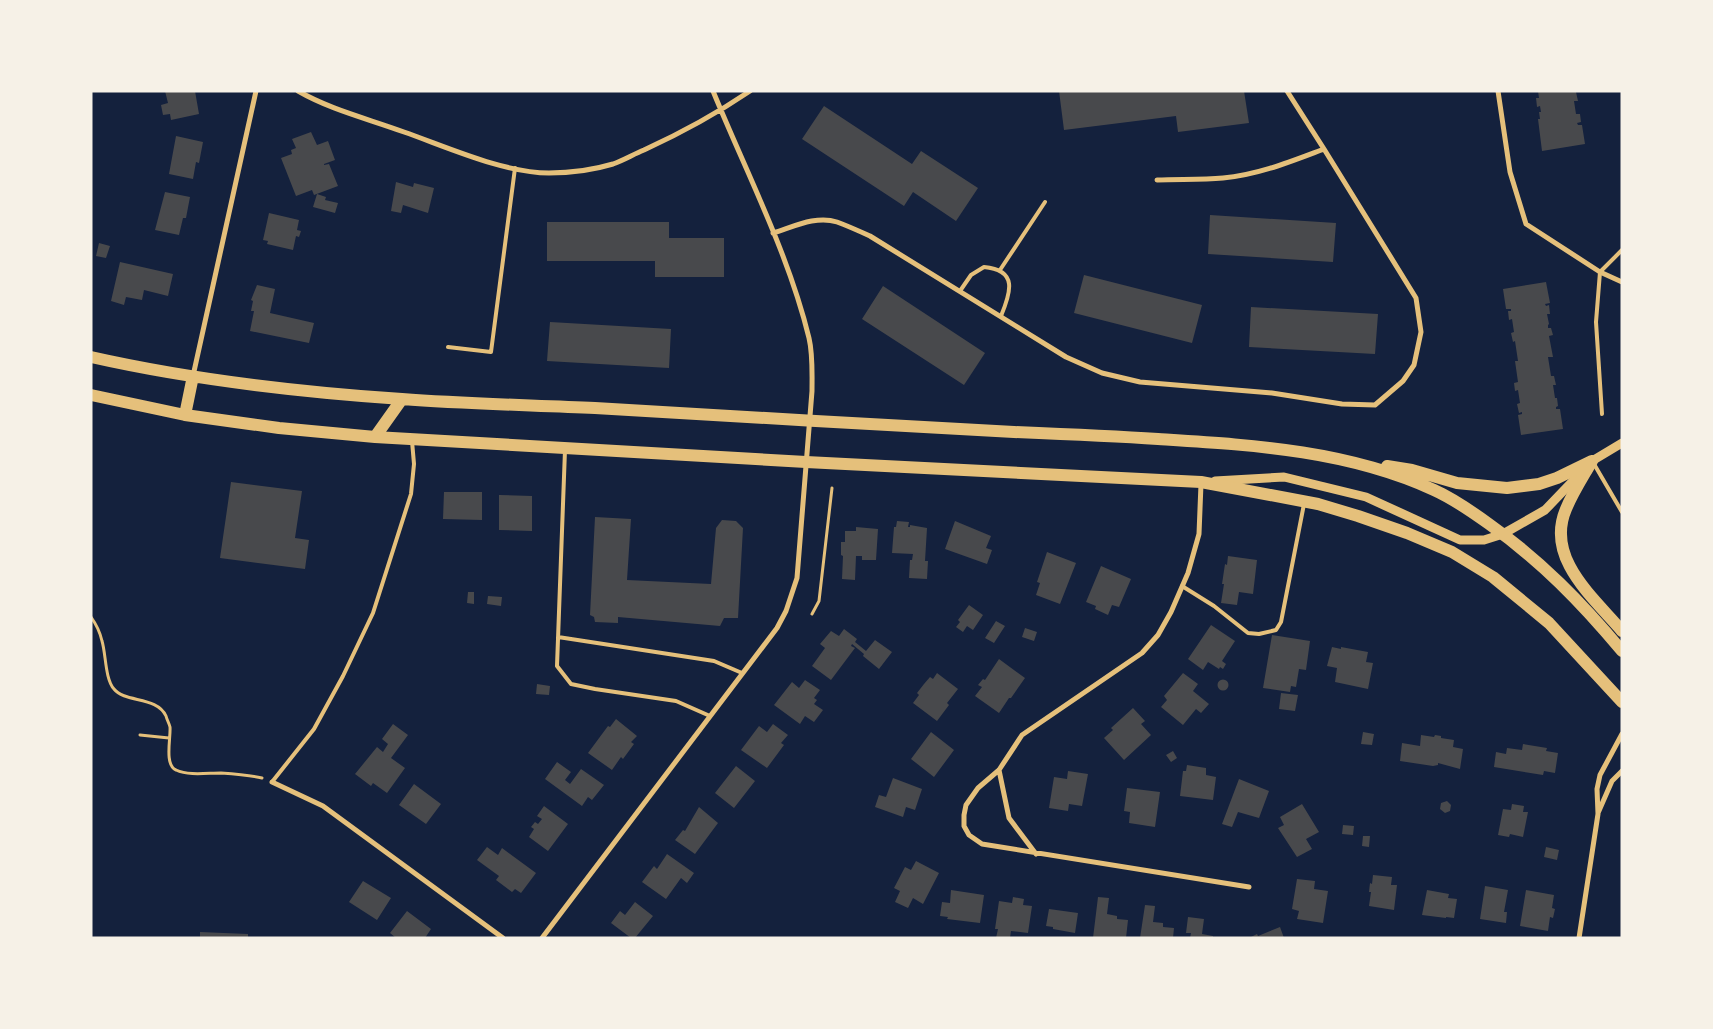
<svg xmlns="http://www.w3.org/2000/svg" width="1713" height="1029" viewBox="0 0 1713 1029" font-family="Bitter,serif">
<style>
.building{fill:#48494c}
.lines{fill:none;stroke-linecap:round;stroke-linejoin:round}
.path{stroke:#e5c07b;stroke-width:3}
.service{stroke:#e5c07b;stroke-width:4}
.minor{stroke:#e5c07b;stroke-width:5}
.tertiary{stroke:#e5c07b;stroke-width:9}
.primary{stroke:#e5c07b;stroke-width:12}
</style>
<rect width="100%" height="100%" fill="#14213d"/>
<!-- building -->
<path class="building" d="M165 91H195L199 114 171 120 170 114 163 115 161 105 168 103Z
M1059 91H1244L1249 123 1178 132 1176 116 1064 130Z
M1538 91 1576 92 1578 101H1574L1576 114H1580L1581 122 1577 123 1578 125H1582L1585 144 1542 151 1538 119H1540L1539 112H1541L1540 106 1537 107 1536 98H1539Z
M824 106 912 164 921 151 978 188 956 221 913 192 904 206 802 139Z
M311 132 317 145 328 141 335 160 324 164V165L329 164 338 186 314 195 312 190 296 196 281 158 292 154 291 150 296 148 292 139Z
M176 136 203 142 199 163 196 162 193 179 169 174Z
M396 182 413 187 414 183 434 188 428 213 403 205 401 213 391 211Z
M165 192 190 197 186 218H183L179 235 155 230Z
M317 194 326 197 325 200 338 203 335 213 313 207Z
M269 213 299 220 297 230 301 231 299 237 296 236 293 250 267 244 268 241 263 240Z
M1210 215 1336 223 1333 262 1208 254Z
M547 222H669V238H724V277H655V261H547Z
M99 243 110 246 106 258 96 256Z
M120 262 173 274 168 296 144 290 142 300 126 297 124 305 111 301Z
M1084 275 1202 305 1192 343 1074 313Z
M1546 282 1550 303 1545 304 1546 306 1549 305 1550 314H1547L1549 324 1548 325V328H1551L1553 335 1549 336 1553 357H1548L1551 376H1554L1556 385H1553L1555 398H1557L1558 406 1556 407V409H1560L1563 429 1521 435 1518 415 1522 414V412L1519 413 1517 404 1520 403 1518 390 1515 391 1514 383 1518 382 1515 361H1518L1515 341 1513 342 1511 333 1514 332 1512 319 1509 320 1508 311H1511V309H1506L1503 289Z
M257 285 275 289 270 313 314 323 309 343 250 331 254 311H251L253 301 251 300Z
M883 286 985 353 964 385 862 319Z
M1251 307 1378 314 1375 354 1249 347Z
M550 322 671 329 669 368 547 361Z
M231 482 302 491 295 538 309 540 305 569 220 558Z
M444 492H482V520L443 519Z
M499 495 532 496V531L499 530Z
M595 517 631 519 627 580 711 584 716 528 722 520 736 521 743 528 738 618H724L720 626 618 617V623L595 622 594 617 590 615Z
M897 521 909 522 908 527H910V525L927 528 925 561H928L927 579 909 578 910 560H912L913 554 892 553 894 527H896Z
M955 521 991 536 986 548 992 550 987 564 945 549Z
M856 527 878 529 876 560H862V556H856L855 580 842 579 843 556 841 555V542H845V531H856Z
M1047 552 1076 563 1060 604 1036 595 1040 583 1037 582Z
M1228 556 1257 560 1253 594 1239 592 1237 605 1221 603 1224 584H1222L1225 564 1227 565Z
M1101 566 1131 579 1119 607 1112 605 1108 615 1095 609 1096 606 1086 602Z
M468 592H474V604L467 603Z
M488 596 502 597 501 606 487 604Z
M969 605 983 615 973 630 967 626 963 632 956 627 960 622 958 620Z
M996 621 1005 626 994 643 985 638Z
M1211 625 1235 641 1222 661 1226 664 1223 669 1220 667 1219 669 1208 662 1203 670 1188 659Z
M1025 628 1037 632 1034 641 1022 637Z
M844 629 857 639 855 642 866 651 875 640 892 652 879 669 863 656 864 654 852 644 851 646 855 648 831 680 812 666 825 648 820 644 831 631 839 636Z
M1272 635 1310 641 1306 670 1299 669 1296 687 1291 686 1290 692 1263 688Z
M1332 647 1341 649V647L1368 652 1366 662 1373 663 1368 689 1335 682 1337 668 1327 666Z
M999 659 1025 678 1011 698H1009L999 713 975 696 982 687 978 685 983 679 985 680Z
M937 673 958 689 947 703 949 705 937 721 913 703 919 695 917 693 924 684 930 677 933 679Z
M1183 673 1198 684 1193 691 1209 704 1201 713 1196 709 1183 725 1161 707 1167 700 1164 696Z
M1217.5 685a5.5 5.5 0 1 1 11 0a5.5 5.5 0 1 1-11 0Z
M805 680 820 690 814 698 817 700 814 704 823 710 814 722 805 716 800 724 774 705 792 682 799 688Z
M537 684 550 686 549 695 536 694Z
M1281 693 1298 695 1295 711 1279 709Z
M1133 708 1145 721 1141 724 1151 735 1124 760 1104 738 1113 730 1111 728Z
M616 719 637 736 631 742 634 744 623 759 621 757 612 770 588 753 608 726 610 727Z
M393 724 408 735 391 758 405 768 387 793 373 783 371 786 355 774 377 747 383 752 388 744 382 739Z
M773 724 788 735 781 743 784 745 767 768 741 750 759 726 767 732Z
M931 732 954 750 934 777 911 759Z
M1363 732 1374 734 1372 745 1361 744Z
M1421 735 1434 737 1435 735 1441 736V738L1454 740 1453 747 1463 749 1460 769 1438 763V765L1433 766 1400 761 1402 743 1420 746Z
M1523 744 1547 748 1546 751 1558 753 1555 773 1544 771 1543 775 1494 767 1496 752 1506 754 1507 748 1522 750Z
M1173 751 1177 758 1171 762 1166 755Z
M557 762 571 772 565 780 570 784 581 769 604 785 592 800 588 797 582 806 545 779Z
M1187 765 1206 768V775L1216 777 1213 800 1180 796 1183 771H1186Z
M736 766 755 781 734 808 715 793Z
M1068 771 1088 774 1082 806 1069 804 1068 811 1049 808 1054 777 1067 779Z
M893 778 922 789 915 810 906 807 903 817 875 807 879 795 886 797Z
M1239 779 1269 791 1259 818 1238 812 1232 827 1222 824Z
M414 784 441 804 426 824 399 805Z
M1127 788 1160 792 1155 827 1129 823 1130 812 1124 811Z
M1447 801 1451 805 1450 811 1445 813 1440 809 1441 803Z
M1302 804 1319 832 1306 839 1312 849 1297 857 1278 828 1284 825 1280 817Z
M1512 804 1524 806 1523 812H1528L1523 837 1510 834 1509 837 1498 835 1503 809 1511 810Z
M544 806 568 824 548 851 529 837 534 829 531 827 535 822 538 824 542 819 537 816Z
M699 807 718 823 695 854 675 840 683 830 685 831Z
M1343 825 1354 826 1353 835 1342 834Z
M1363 836H1370L1369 847 1362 846Z
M487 847 498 855 502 848 536 873 521 893 515 889 512 892 496 880 499 876 477 860Z
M1546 847 1559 850 1557 860 1544 857Z
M667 854 694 873 687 883 681 878 666 899 642 882 654 866 657 869Z
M916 861 939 873 923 904 913 898 908 908 895 902 900 891 894 888 905 867 911 870Z
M1373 875 1392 877 1391 885H1397L1394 910 1369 906 1371 892H1369L1370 883 1372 884Z
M1297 879 1315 881 1314 889 1328 891 1323 923 1297 919 1299 911 1292 909Z
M363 881 391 898 377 920 349 902Z
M1485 886 1508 890 1504 912H1507L1506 923 1480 919Z
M951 890 984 895 980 923 947 919 948 917 940 916 942 902 950 903Z
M1427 890 1449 894 1448 898 1457 899 1454 918 1446 917V918L1422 915Z
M1526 890 1554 895 1552 908 1555 909 1553 918 1550 917 1548 931 1520 926Z
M1013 897 1024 899 1023 905 1032 906 1028 933 1011 931 1010 938H996L998 929H995L999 901 1012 903Z
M1098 897 1109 898 1107 914 1117 916V919L1128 920 1126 938H1093Z
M635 902 653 916 635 938H631L611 923 620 911 625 915Z
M1145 905 1155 906 1153 922 1163 923V927L1174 928 1173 938H1140Z
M1049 909 1078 913 1075 933 1053 929V927L1046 926Z
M407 911 431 929 425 938H396L390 933Z
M1188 917 1204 919 1202 934 1213 936V938H1190L1191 933H1186Z
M1280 927 1284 938H1249L1257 934 1258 936Z
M200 932 248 934V938H200Z"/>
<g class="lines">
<!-- path -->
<path class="path" d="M812 614 819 601 832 488
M91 617C96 624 100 632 102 641 106 654 105 679 114 689 125 703 157 696 166 716 167 720 169 723 170 727 171 737 164 765 176 770 189 776 207 773 221 773 235 774 249 775 262 778
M140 735 169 738"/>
<!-- service -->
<path class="service" d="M1000 270 1045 202
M960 291 971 275 984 267C1018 270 1011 292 1001 316
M448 347 491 352 515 168
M1602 414 1596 322 1600 272 1622 250
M565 450 557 666 571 684 595 689 676 701 710 716
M1594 464 1622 512
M1182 586 1214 606 1248 633 1259 634 1276 630 1281 622 1304 504
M558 637 714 661 742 673
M272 782 314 729 343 676 373 613 411 494 414 464 412 441"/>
<!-- minor -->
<path class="minor" d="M298 91C331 110 369 119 404 132 447 147 504 173 549 173 570 173 593 170 613 164 624 160 634 154 644 150 681 133 716 114 750 91
M1498 91 1510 172 1526 224 1600 272 1622 282
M1157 180C1179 179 1201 180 1223 178 1258 175 1292 161 1324 149
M773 233C793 227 816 215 837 222 848 226 859 231 870 236L1066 357 1102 373 1140 382 1272 393 1342 404 1375 405 1403 381 1414 365 1421 332 1416 298 1324 149 1287 91
M193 376 256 91
M1201 484 1199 534 1188 573 1171 612 1158 635 1142 653 1022 735 999 770 978 788 966 805 964 815V826L969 835 982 844 1249 887
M999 770 1009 818 1036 854
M272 782 323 806 503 938
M1598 813 1612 781 1622 771
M542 938 777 628 786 611 797 578 812 391C812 374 813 355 809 338 788 252 746 172 713 91
M1579 938 1598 814 1597 789 1600 775 1622 734"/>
<!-- tertiary -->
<path class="tertiary" d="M1215 481 1284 477 1366 497 1460 540H1484L1503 534 1545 510 1592 461 1622 443"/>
<!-- primary -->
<path class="primary" d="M91 357C193 380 298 392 402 399 467 404 531 405 595 408 735 416 874 425 1014 432 1062 434 1110 436 1158 439 1252 445 1347 450 1434 490 1454 499 1471 511 1489 524 1541 561 1581 602 1622 651
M91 395 185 415 279 428 375 437 806 462 1201 482 1318 504 1358 516 1407 533 1452 552 1493 577 1549 623 1622 702
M185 415 193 376
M375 437 402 399
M1592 461C1583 477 1573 492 1566 509 1545 558 1593 597 1622 631
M1387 466 1412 470 1457 483 1507 488 1539 484 1557 478 1592 461"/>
</g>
<!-- border -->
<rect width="1713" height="1029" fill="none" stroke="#f6f1e7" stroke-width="185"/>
</svg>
